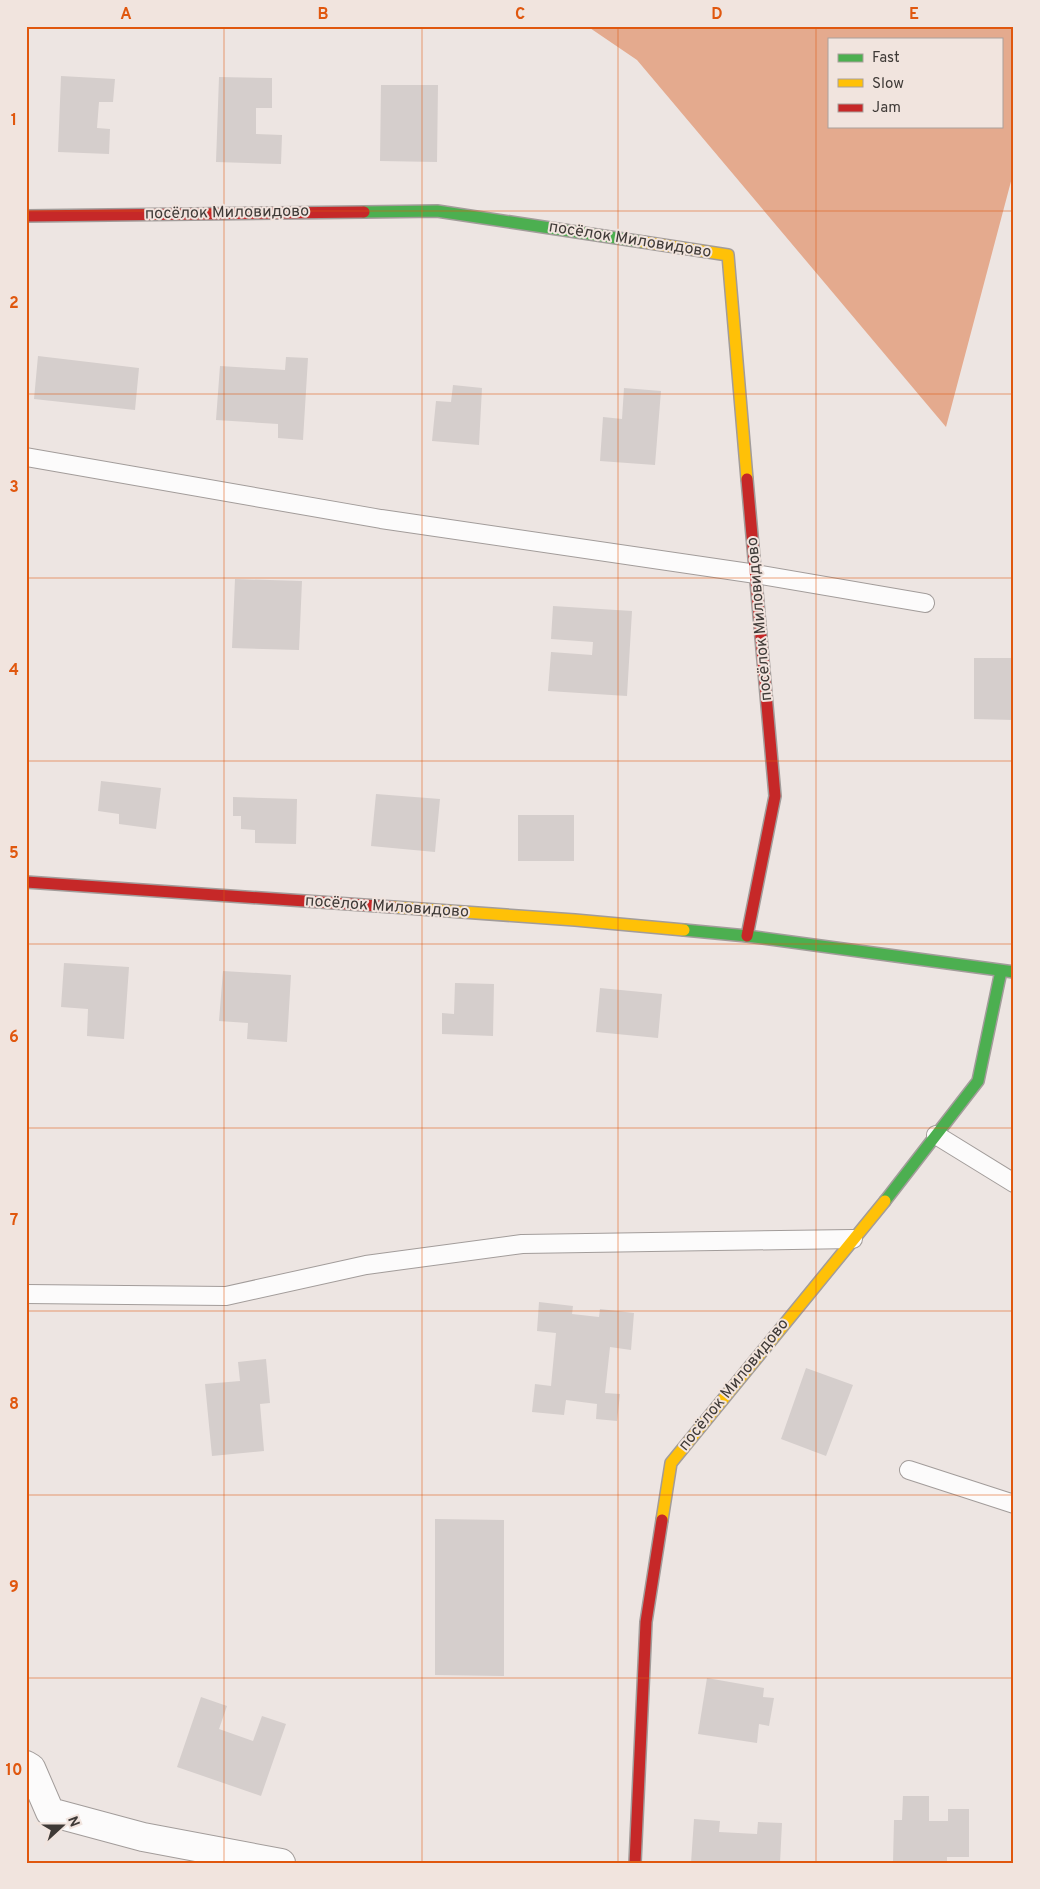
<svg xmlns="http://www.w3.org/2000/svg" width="1040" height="1889" viewBox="0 0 1040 1889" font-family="Overpass,sans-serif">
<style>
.water{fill:#e4aa8e;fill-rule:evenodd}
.building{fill:#d5cecc}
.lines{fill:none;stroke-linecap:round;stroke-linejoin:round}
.lane-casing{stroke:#a29c9a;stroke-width:20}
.street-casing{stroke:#a29c9a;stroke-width:30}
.fast-casing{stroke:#a29c9a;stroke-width:14}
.slow-casing{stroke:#a29c9a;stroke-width:14}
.jam-casing{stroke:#a29c9a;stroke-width:14}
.lane{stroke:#fcfbfb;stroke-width:18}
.street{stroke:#fcfbfb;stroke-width:28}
.fast{stroke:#4caf50;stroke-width:11}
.slow{stroke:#ffc107;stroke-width:11}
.jam{stroke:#c62828;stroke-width:11}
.grid{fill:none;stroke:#e0570e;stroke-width:1;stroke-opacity:0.55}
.labels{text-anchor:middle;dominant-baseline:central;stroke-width:4;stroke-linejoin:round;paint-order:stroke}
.street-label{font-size:16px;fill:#3f3a37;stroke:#f1e4de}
.neatline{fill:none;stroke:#e0570e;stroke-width:2}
.grid-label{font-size:16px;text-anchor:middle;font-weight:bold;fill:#e0570e}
</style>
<rect width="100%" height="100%" fill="#ede5e2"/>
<!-- water -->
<path class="water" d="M587 26H1014V170L946 427 637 60ZM829 39H1001V126H829Z"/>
<!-- building -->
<path class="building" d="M61 76 115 79 113 102H99L97 128 110 129 109 154 58 152Z
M219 77 272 78V108H256V134L282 135 281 164 216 162Z
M381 85H438L437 162 380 161Z
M38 356 139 368 135 410 34 399Z
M286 357 308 358 303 440 278 438V424L216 420 220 366 285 370Z
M453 385 482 388 479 445 432 441 436 401 451 402Z
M624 388 661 391 655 465 600 461 603 417 622 419Z
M235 579 302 581 299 650 232 648Z
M553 606 632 611 627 696 548 691 551 652 592 655 593 642 551 639Z
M974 658H1014V720L974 719Z
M101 781 161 788 156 829 119 824V814L98 811Z
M376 794 440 799 435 852 371 846Z
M233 797 297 799 296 844 255 843V830L241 829V816H233Z
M518 815H574V861H518Z
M64 963 129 967 124 1039 87 1036 88 1009 61 1007Z
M223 971 291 975 287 1042 247 1039 248 1023 219 1021Z
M455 983 494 984 493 1036 442 1034V1013L454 1014Z
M600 988 662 994 658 1038 596 1032Z
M539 1302 573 1306 572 1314 599 1317 600 1309 634 1313 631 1350 610 1347 605 1393 620 1394 617 1421 596 1419 597 1404 566 1400 564 1415 532 1412 535 1384 551 1386 556 1333 537 1331Z
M266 1359 270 1403 260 1404 264 1451 212 1456 205 1384 240 1381 238 1362Z
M806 1368 853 1385 826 1456 781 1439Z
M435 1519 504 1520V1676L435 1675Z
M707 1678 764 1688 763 1697 774 1698 769 1726 759 1724 757 1743 698 1734Z
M201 1697 227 1706 219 1729 253 1741 262 1716 286 1724 261 1796 177 1767Z
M903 1796H929V1821H948V1809H969V1857H947V1863L893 1862 894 1820H902Z
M694 1819 720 1821 719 1832 757 1834 758 1822 782 1823 780 1863H691Z"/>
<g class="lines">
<defs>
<path id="lane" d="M26 457 381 519 756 574 925 603
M936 1135 1014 1183
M26 1294 226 1296 366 1265 522 1244 853 1239
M909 1470 1014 1504"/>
<path id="street" d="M26 1765 31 1768 50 1812 143 1837 281 1863"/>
<path id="fast" d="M364 212 437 211 643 242
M684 930 747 936 1014 972
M885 1201 978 1081 1001 971"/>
<path id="slow" d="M643 242 728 255 747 479
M393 907 575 920 684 930
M662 1520 671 1463 885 1201"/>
<path id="jam" d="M26 216 364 212
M26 882 393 907
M747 936 775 796 747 479
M635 1863 646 1622 662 1520"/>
</defs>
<!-- lane casing -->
<use href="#lane" class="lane-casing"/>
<!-- street casing -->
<use href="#street" class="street-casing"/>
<!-- fast casing -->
<use href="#fast" class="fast-casing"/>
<!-- slow casing -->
<use href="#slow" class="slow-casing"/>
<!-- jam casing -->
<use href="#jam" class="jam-casing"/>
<!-- lane -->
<use href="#lane" class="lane"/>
<!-- street -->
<use href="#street" class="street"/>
<!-- fast -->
<use href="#fast" class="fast"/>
<!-- slow -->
<use href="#slow" class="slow"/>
<!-- jam -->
<use href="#jam" class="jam"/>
</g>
<!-- grid -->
<path class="grid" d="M224 26V1863M422 26V1863M618 26V1863M816 26V1863M26 211H1014M26 394H1014M26 578H1014M26 761H1014M26 944H1014M26 1128H1014M26 1311H1014M26 1495H1014M26 1678H1014"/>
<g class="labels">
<!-- street labels -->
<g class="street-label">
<text transform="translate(227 213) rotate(-1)">посёлок Миловидово</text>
<text transform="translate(630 240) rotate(9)">посёлок Миловидово</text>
<text transform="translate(760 619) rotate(-95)">посёлок Миловидово</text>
<text transform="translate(387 907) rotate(4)">посёлок Миловидово</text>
<text transform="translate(734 1385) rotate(-51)">посёлок Миловидово</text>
</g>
</g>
<!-- border -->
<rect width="1040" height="1889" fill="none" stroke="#f1e4de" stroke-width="55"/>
<!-- legend -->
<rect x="828" y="38" width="175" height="90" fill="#f1e4de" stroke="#aaa09b"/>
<rect x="838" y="54" width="25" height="8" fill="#4caf50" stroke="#aaa09b"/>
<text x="872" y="62" font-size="15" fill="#3f3a37">Fast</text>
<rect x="838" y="79" width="25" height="8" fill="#ffc107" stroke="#aaa09b"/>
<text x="872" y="88" font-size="15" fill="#3f3a37">Slow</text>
<rect x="838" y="104" width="25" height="8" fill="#c62828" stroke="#aaa09b"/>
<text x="872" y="112" font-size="15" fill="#3f3a37">Jam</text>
<!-- north arrow -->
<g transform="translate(62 1826) rotate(69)" stroke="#f1e4de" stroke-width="4" paint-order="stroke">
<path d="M0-4L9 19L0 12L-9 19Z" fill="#3f3a37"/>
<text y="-8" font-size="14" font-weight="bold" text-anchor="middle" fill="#3f3a37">N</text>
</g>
<rect x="28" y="28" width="984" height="1834" class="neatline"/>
<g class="grid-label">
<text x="126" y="19">A</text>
<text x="323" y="19">B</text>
<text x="520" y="19">C</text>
<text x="717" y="19">D</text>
<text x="914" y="19">E</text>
<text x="14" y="125">1</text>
<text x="14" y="308">2</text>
<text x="14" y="492">3</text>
<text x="14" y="675">4</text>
<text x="14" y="858">5</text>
<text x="14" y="1042">6</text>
<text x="14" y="1225">7</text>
<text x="14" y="1409">8</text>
<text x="14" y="1592">9</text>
<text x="14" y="1775">10</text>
</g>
</svg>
